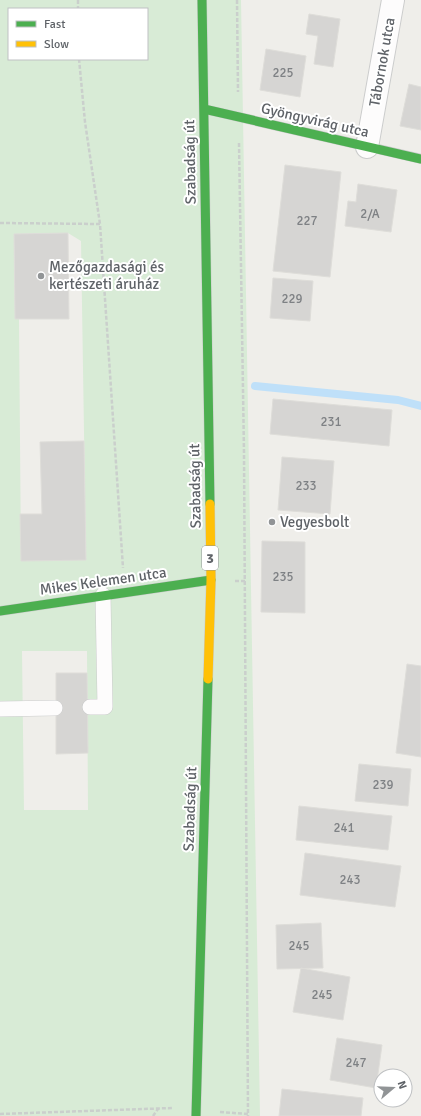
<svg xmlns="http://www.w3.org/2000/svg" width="421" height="1116" viewBox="0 0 421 1116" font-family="Signika,sans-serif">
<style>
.green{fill:#d8ebd6;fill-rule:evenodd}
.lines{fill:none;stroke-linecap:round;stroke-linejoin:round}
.stream{stroke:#bfe0f9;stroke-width:8}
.building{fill:#d6d5d3;stroke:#deddd9}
.lane-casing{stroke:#cbcccc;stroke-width:16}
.street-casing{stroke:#cbcccc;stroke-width:24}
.fast-casing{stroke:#cacacb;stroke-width:10}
.slow-casing{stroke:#cacacb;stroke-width:10}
.path{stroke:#cacfcc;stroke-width:2.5;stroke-dasharray:4 2;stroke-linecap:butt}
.lane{stroke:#fdfcfc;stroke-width:15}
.street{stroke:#fdfcfc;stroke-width:22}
.fast{stroke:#4caf50;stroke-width:9}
.slow{stroke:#ffc107;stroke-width:9}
.poi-dot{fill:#919496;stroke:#fff;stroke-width:1.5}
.labels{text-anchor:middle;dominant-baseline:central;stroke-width:4;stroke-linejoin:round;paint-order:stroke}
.number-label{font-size:13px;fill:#7e8184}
.shield{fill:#fff;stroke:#8f9295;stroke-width:1}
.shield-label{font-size:14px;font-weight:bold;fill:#5f6368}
.street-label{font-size:15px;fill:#5f6368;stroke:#fff}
.poi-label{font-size:15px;fill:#5f6368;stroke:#fff;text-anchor:start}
</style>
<rect width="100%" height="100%" fill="#efeeea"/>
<!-- green -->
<path class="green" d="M0 0H241L260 1116H0ZM9 9H147V59H9ZM68 233 81 241 86 559 21 561 19 319H15L14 234ZM22 651H87L88 810H24Z"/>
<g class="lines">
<!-- stream -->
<path class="stream" d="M255 386 398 400 421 406"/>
</g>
<!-- building -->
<path class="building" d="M309 14 340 19 333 67 314 64 318 36 306 34Z
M266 49 306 56 300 97 260 90Z
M409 84 421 87V130L400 126Z
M285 165 341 172 330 277 273 271Z
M358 184 397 190 391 232 345 226 348 201 356 202Z
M68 233 69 319H15L14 234Z
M273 278 313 281 310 321 270 318Z
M273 399 392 410 389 446 270 434Z
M84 441 86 560 21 561 20 514H42L40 442Z
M282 457 334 461 330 514 278 510Z
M262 541 305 542V613L261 612Z
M407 664 421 666V757L396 753Z
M56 673H87L88 753 56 754Z
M359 764 411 769 408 806 355 801Z
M299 806 392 816 388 850 296 840Z
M305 853 401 866 395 907 300 895Z
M321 923 323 968 277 969 276 925Z
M301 968 350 977 343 1020 293 1012Z
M337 1038 382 1045 376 1088 330 1080Z
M282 1089 363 1098 361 1116H279Z"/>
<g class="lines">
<defs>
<path id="lane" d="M90 707H105L103 595
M0 709 55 708"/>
<path id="street" d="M367 147 393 0"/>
<path id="fast" d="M202 0 210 504
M204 109 421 159
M0 611 211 580
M196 1116 208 679"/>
<path id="slow" d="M208 679 211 580 210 504"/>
</defs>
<!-- lane casing -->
<use href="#lane" class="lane-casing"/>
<!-- street casing -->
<use href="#street" class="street-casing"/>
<!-- fast casing -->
<use href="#fast" class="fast-casing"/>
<!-- slow casing -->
<use href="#slow" class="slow-casing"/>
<!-- path -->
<path class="path" d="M78 0V9
M237 0 238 92
M79 59 85 122 100 224
M239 143 244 452 248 1116
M0 223 100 224 123 568
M235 581H245
M220 1112 248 1114
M0 1114 172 1108
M153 1116 158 1109"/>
<!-- lane -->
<use href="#lane" class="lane"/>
<!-- street -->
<use href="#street" class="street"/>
<!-- fast -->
<use href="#fast" class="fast"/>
<!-- slow -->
<use href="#slow" class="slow"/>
</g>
<!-- markers -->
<g class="poi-dot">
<circle cx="41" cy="276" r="4"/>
<circle cx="272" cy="522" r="4"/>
</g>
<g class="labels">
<!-- number labels -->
<g class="number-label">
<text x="283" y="73">225</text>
<text x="370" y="214">2/A</text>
<text x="307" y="221">227</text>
<text x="292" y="299">229</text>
<text x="331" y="422">231</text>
<text x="306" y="486">233</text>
<text x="283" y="577">235</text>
<text x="383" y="785">239</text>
<text x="344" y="828">241</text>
<text x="350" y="880">243</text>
<text x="299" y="946">245</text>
<text x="322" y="995">245</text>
<text x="356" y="1063">247</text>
</g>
<!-- shield labels -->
<rect class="shield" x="202" y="546" width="16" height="24" rx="3"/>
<g class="shield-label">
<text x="210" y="558">3</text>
</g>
<!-- street labels -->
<g class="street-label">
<text transform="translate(382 62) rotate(-80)">Tábornok utca</text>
<text transform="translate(315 120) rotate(13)">Gyöngyvirág utca</text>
<text transform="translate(190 162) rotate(-91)">Szabadság út</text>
<text transform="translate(195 486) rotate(-91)">Szabadság út</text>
<text transform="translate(103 581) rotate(-8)">Mikes Kelemen utca</text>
<text transform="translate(190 809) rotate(-88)">Szabadság út</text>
</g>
<!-- poi labels -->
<g class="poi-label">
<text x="49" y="267">Mezőgazdasági és<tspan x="49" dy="17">kertészeti áruház</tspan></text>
<text x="280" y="522">Vegyesbolt</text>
</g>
</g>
<!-- legend -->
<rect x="8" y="8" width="140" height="52" fill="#ffffff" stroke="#bfc1c3"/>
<rect x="16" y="21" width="20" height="6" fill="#4caf50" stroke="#bfc1c3"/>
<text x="44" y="28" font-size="12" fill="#5f6368">Fast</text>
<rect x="16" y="41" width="20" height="6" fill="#ffc107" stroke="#bfc1c3"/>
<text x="44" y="48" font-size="12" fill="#5f6368">Slow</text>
<!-- north arrow -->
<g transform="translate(393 1088) rotate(71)"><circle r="19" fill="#ffffff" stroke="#bfc1c3"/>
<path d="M0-3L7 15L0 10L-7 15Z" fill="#919496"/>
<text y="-6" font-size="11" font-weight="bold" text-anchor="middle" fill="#5f6368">N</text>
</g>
</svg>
